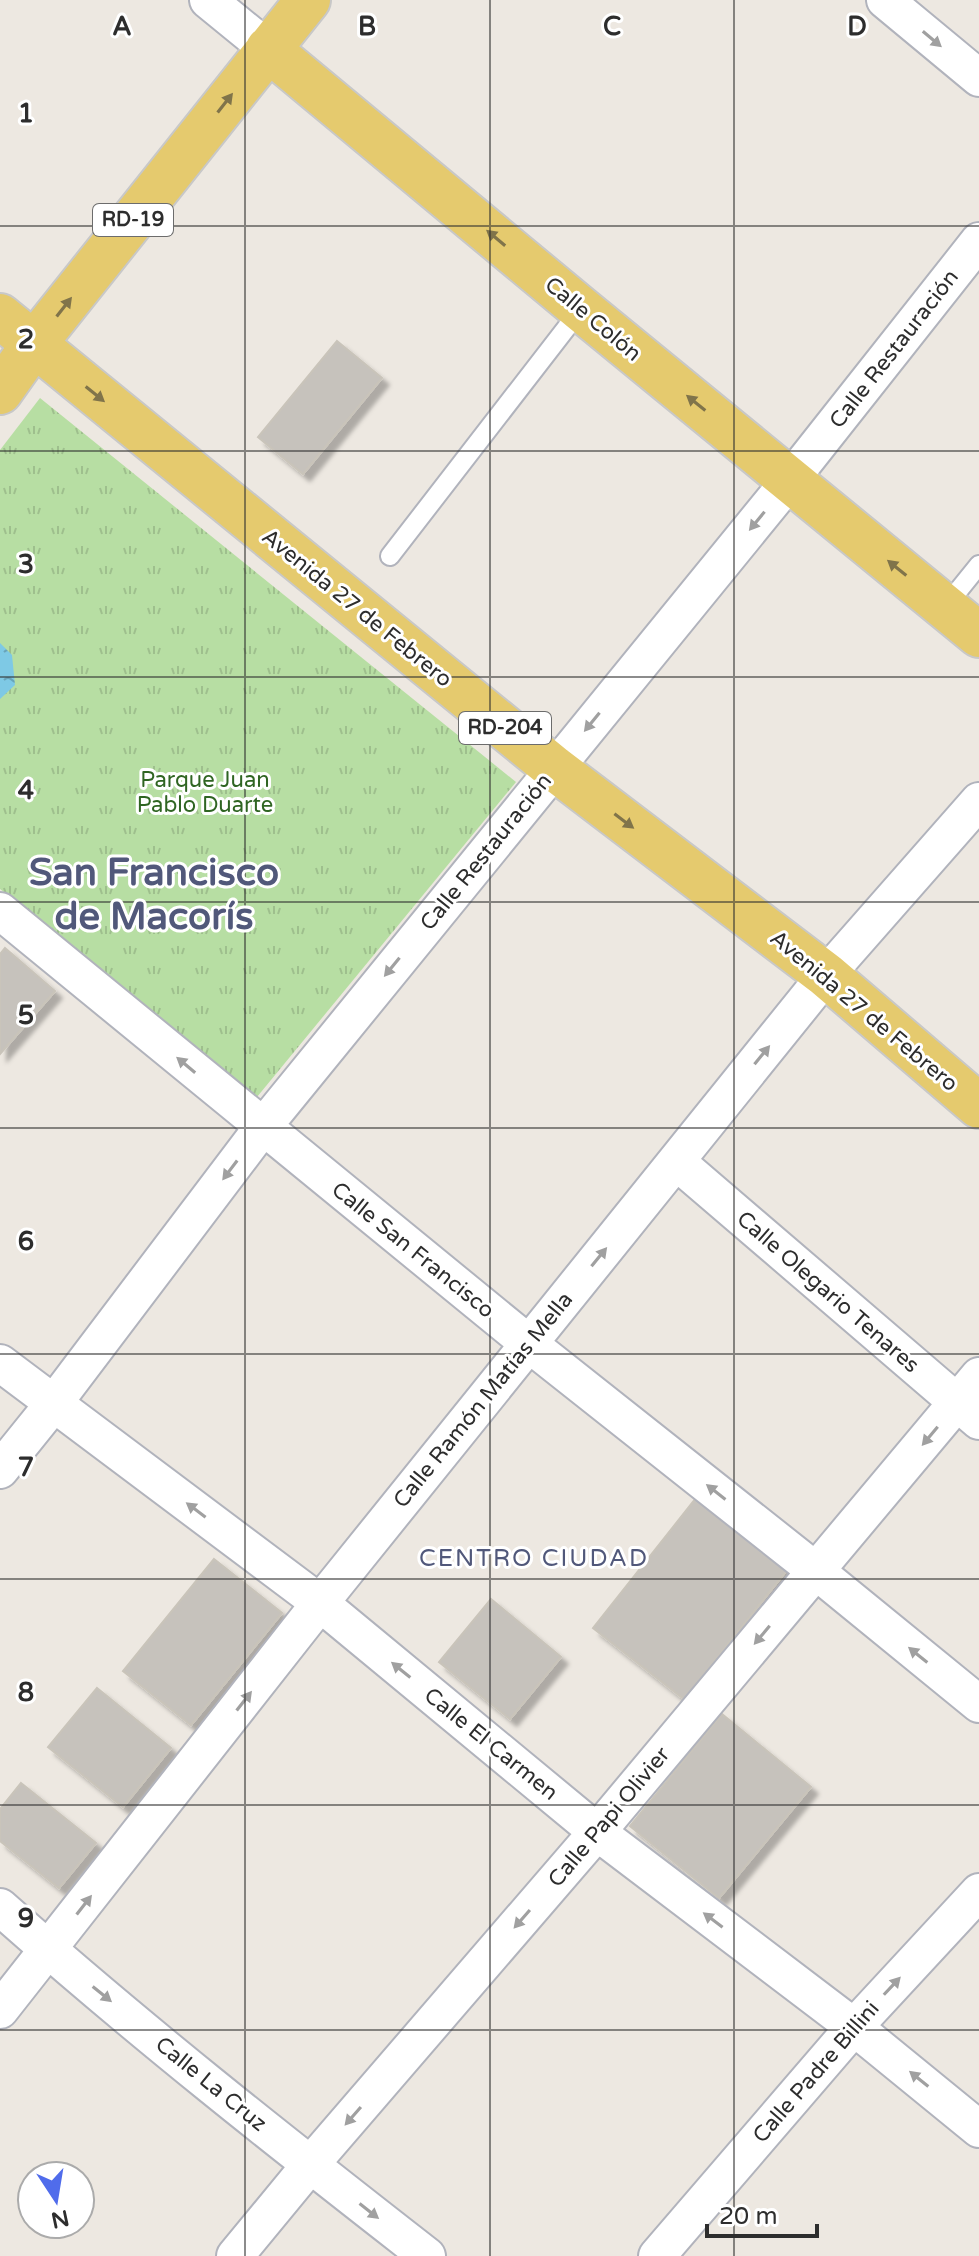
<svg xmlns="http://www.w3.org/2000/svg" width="979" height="2256" viewBox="0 0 979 2256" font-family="'Varela Round',sans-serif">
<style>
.park{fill:url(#park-tufts)}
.water{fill:url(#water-ripples)}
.building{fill:#c6c2bc;stroke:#c9c4ba;stroke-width:2;filter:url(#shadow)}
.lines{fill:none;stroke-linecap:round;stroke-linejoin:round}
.service-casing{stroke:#b1b3bc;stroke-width:22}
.minor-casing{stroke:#b1b3bc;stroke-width:40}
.primary-casing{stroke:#c8c8c8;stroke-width:48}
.service{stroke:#fff;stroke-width:18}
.minor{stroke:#fff;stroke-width:36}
.primary{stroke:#e5ca6e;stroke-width:44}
.oneway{fill:#a0a0a0}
.oneway2{fill:#80744a}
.grid{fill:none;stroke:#2d2d2d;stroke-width:2;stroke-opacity:0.55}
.labels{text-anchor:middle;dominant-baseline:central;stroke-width:6;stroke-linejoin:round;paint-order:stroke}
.shield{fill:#fff;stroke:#6c6c6c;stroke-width:2}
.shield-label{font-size:20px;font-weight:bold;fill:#2d2d2d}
.street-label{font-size:22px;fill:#2d2d2d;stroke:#fff}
.park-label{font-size:22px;fill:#2f6522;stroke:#fff}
.neighbourhood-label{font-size:24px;letter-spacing:2px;fill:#51587a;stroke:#fff}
.town-label{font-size:38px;font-weight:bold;fill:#51587a;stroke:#fff}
.grid-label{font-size:26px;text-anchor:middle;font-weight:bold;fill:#2d2d2d;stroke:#fff;stroke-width:6;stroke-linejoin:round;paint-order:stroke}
</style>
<defs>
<pattern id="park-tufts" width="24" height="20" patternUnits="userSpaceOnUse" patternTransform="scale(2)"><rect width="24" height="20" fill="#b7dea3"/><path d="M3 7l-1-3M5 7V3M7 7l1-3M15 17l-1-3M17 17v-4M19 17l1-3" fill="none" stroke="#9ebf8d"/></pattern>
<pattern id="water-ripples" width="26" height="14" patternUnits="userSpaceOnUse" patternTransform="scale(2)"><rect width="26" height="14" fill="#7ec9e5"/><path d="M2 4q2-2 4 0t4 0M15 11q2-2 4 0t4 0" fill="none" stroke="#68a4ba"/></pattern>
<filter id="shadow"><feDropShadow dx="7" dy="7" stdDeviation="2" flood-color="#0004"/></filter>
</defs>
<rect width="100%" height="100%" fill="#ede8e1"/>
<!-- park -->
<path class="park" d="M40 398 516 782 257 1097 0 889V450Z"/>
<!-- water -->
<path class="water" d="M0 643 12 655 15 685 0 699Z"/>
<!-- building -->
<path class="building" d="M337 341 382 378 303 474 258 437Z
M5 948 55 991 0 1054V954Z
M696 1498 787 1570 684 1699 593 1628Z
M214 1559 282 1613 191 1725 123 1671Z
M491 1599 561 1657 510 1719 439 1662Z
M97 1688 171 1748 123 1807 48 1747Z
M722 1714 811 1787 719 1898 630 1826Z
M21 1783 96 1843 59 1888 0 1841V1809Z"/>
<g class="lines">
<defs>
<path id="service" d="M390 556 581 309
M945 607 979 565"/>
<path id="minor" d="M208 0 268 49
M885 0 979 78
M0 911 528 1343 816 1571 979 1704
M677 1162 979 1421
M0 1363 320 1603 597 1832 854 2027 979 2129
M0 1470 54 1403 262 1128 790 480 979 241
M0 1907C137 2029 282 2143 427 2256
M0 2010 320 1603 826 975 979 801
M235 2256 310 2165 597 1832 979 1376
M657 2256 854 2027 979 1892"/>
<path id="primary" d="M268 49 581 309 979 635
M0 316 554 768 826 975 979 1106
M0 392 34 344 308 0"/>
</defs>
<!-- service casing -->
<use href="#service" class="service-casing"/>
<!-- minor casing -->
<use href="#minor" class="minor-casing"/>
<!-- primary casing -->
<use href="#primary" class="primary-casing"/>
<!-- service -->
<use href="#service" class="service"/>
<!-- minor -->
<use href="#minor" class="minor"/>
<!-- primary -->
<use href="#primary" class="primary"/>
</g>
<!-- one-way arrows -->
<defs><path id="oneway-solid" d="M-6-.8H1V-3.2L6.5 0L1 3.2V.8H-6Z" transform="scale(2)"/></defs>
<g class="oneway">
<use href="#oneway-solid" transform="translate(932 39) rotate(40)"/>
<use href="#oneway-solid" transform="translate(757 521) rotate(129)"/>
<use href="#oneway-solid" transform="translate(592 722) rotate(129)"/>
<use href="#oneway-solid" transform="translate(392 967) rotate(129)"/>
<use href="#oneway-solid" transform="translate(762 1055) rotate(-51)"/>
<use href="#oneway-solid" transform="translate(186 1065) rotate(-140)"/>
<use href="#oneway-solid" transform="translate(230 1170) rotate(127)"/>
<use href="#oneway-solid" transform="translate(599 1257) rotate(-51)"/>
<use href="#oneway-solid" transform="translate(930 1436) rotate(130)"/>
<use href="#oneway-solid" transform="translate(716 1492) rotate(-142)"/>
<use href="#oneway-solid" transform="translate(196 1510) rotate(-143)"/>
<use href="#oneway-solid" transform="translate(762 1635) rotate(130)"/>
<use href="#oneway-solid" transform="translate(918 1655) rotate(-141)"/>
<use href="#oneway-solid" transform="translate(401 1670) rotate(-141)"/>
<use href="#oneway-solid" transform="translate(244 1701) rotate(-52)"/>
<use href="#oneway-solid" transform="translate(84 1905) rotate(-52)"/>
<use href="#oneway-solid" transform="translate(522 1919) rotate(131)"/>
<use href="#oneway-solid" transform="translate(713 1920) rotate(-143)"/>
<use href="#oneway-solid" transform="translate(892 1986) rotate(-47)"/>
<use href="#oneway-solid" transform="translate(102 1994) rotate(39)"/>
<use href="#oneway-solid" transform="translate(919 2079) rotate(-141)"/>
<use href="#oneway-solid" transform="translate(353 2116) rotate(131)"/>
<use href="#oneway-solid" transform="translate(369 2211) rotate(38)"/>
</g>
<g class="oneway2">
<use href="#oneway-solid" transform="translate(225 103) rotate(-52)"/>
<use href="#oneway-solid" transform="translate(496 238) rotate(-140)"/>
<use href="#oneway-solid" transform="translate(64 307) rotate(-52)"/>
<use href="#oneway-solid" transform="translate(95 394) rotate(39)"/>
<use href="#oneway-solid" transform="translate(696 403) rotate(-141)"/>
<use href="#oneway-solid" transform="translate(897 568) rotate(-141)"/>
<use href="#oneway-solid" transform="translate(624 821) rotate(37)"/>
</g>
<!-- grid -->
<path class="grid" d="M245 0V2256M490 0V2256M734 0V2256M0 226H979M0 451H979M0 677H979M0 902H979M0 1128H979M0 1354H979M0 1579H979M0 1805H979M0 2030H979"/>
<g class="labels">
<!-- shield labels -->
<g class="shield">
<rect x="93" y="204" width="80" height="32" rx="6"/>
<rect x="459" y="712" width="92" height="32" rx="6"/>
</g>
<g class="shield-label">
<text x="133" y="220">RD-19</text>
<text x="505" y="728">RD-204</text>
</g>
<!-- street labels -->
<g class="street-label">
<text transform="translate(593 319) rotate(40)">Calle Colón</text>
<text transform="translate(894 349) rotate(-52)">Calle Restauración</text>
<text transform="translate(357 608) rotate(39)">Avenida 27 de Febrero</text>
<text transform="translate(486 852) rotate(-51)">Calle Restauración</text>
<text transform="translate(864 1011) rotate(40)">Avenida 27 de Febrero</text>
<text transform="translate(413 1250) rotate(39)">Calle San Francisco</text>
<text transform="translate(828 1292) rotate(41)">Calle Olegario Tenares</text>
<text transform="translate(483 1400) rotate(-51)">Calle Ramón Matías Mella</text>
<text transform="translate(491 1744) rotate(39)">Calle El Carmen</text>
<text transform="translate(609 1817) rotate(-50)">Calle Papi Olivier</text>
<text transform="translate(816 2072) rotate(-49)">Calle Padre Billini</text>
<text transform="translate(211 2084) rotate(39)">Calle La Cruz</text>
</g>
<!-- park labels -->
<g class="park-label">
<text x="205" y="780">Parque Juan<tspan x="205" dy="25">Pablo Duarte</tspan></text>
</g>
<!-- neighbourhood labels -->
<g class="neighbourhood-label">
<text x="534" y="1558">CENTRO CIUDAD</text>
</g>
<!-- town labels -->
<g class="town-label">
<text x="154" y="873">San Francisco<tspan x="154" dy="44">de Macorís</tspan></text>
</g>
</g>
<g class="grid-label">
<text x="122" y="35">A</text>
<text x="367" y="35">B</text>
<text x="612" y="35">C</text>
<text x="857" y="35">D</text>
<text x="26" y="122">1</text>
<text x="26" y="348">2</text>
<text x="26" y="573">3</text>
<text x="26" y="799">4</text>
<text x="26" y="1024">5</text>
<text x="26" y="1250">6</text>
<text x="26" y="1476">7</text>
<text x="26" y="1701">8</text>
<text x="26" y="1927">9</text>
</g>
<!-- north arrow -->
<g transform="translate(56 2200) rotate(168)"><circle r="38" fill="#ffffff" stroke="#ababab" stroke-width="2"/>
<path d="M0-6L14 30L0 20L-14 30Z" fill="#506ceb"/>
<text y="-12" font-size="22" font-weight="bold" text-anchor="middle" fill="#2d2d2d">N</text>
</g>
<!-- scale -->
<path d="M707 2224v12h110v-12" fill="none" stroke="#2d2d2d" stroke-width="4"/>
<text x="719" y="2224" font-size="24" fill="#2d2d2d" stroke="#ffffff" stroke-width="6" paint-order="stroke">20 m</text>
</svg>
